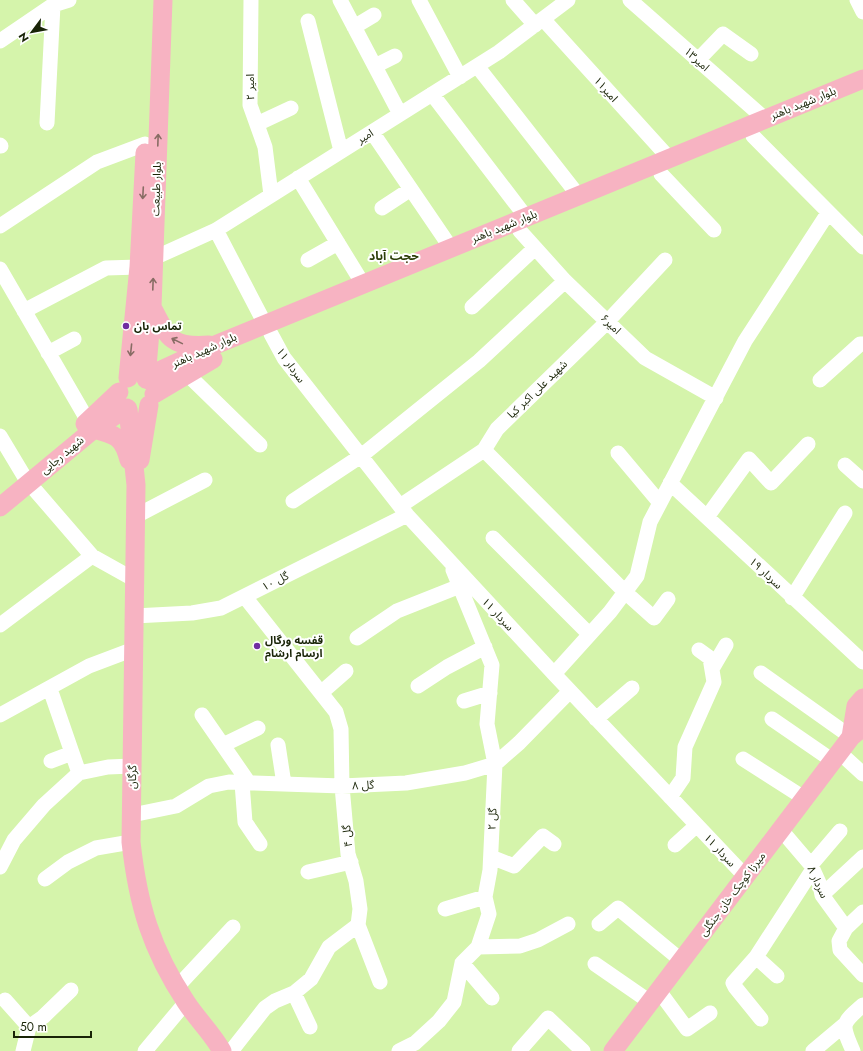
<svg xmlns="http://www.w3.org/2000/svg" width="863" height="1051" viewBox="0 0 863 1051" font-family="Jost,'Noto Sans Arabic',sans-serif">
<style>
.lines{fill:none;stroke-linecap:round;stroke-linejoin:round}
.minor{stroke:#fff;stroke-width:15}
.major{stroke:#f7b3c2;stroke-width:19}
.oneway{stroke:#886c64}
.poi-dot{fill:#702da1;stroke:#fff;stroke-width:1.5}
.labels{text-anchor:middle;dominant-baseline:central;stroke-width:4;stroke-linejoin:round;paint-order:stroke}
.street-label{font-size:11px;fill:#192407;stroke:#fff}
.poi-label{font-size:11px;font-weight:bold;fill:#192407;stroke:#fff;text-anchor:start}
.neighbourhood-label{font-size:12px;font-weight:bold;fill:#2c3e08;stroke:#fff}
</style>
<rect width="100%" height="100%" fill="#d5f4ab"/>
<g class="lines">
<!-- minor -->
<path class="minor" d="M251 0 250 105 265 147 271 195
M340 0 400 114
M419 0 460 77
M513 0 535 25
M630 0 765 119
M857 0 863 12
M543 19 669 158
M308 21 341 151
M354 27 374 15
M0 41 53 5 69 0
M698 60 723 34 751 54
M375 66 395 56
M477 66 578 195
M432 94 526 217
M47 123 53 5
M257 124 291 108
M372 132 451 248
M753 136 863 247
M0 145 1 146
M661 174 714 230
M298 178 363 284
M382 208 411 189
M0 226 97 162 145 144
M216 230 265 324
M520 231 565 281 645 358 716 398
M154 258 216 230 499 52 568 0
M308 260 338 243
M0 269 88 421
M472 307 535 248
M24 311 106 268 139 267
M271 334 284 358 407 515 554 674 745 876
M48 353 74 339
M186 373 260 445
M820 380 860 344H863
M0 436 24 476
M484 450 625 592 654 618 668 599
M618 453 660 503
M845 465 863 481
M29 483 92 556 135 580
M670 483 863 662
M293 501 361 456 479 361 565 281
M400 506 484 450 497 429 608 321 665 260
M136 516 205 480
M707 517 749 459 771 483 808 444
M493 538 589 634
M792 598 845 513
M134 616 192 613 221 608 407 515
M0 625 92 556
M357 638 397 611 460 586
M712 669 726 645
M761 673 851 737
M554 674 610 612 637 576 650 522 745 341 828 213
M418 686 447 667 485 647
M50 689 79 773
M322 692 346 671
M464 701 490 693
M0 715 89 666 134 649
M202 715 249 783
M596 719 632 688
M772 719 833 761
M223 745 258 728
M278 745 284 784
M839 752 863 774
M743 759 804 798
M51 761 72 753
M79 773 108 767 132 766
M242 783 245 822 260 844
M670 797 683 778 685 747 714 682 710 658 699 650
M132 815 176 806 209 786 229 782 342 786 406 783 465 773 495 764 519 743 570 691
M782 831 811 865 820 885 822 895 846 928 839 941 840 950 863 975
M675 845 697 825
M491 857 514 866 543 836 554 844
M811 865 840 831
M0 867 14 840 44 805 79 773
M308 872 351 862
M45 879 68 862 96 848 131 842
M822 895 863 857
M445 909 485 897
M599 924 618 908 682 961
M358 925 380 982
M846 928 863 912
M478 947 520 946 538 940 568 924
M756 957 777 976
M462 963 492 998
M595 964 650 1002
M177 987 233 927
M659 991 687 1029 710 1013
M294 993 310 1027
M5 1000 29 1027
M761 1019 735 987 733 983 756 957 813 869
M232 1050 265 1008 275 1001 294 993 311 979 329 947 358 925 360 909 356 881 348 854 342 786 341 729 336 712 245 597
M23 1051 29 1027 43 1017 71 990
M145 1051 186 1002
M399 1051 415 1043 439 1021 454 1002 462 963 478 947 489 914 485 897 490 870 495 764 487 724 492 665 453 570
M519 1051 548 1018 583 1051
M813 1051 844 1025
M853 1051C841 1024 841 1024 863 1005"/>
<!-- major -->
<path class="major" d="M152 307C168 338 171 348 209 345
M128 378 139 267 145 153
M146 379 152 307 163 0
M148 380 161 370 215 345 863 79
M154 394 213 359
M128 409 136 485 131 842C138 905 151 949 186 1002 197 1019 212 1033 222 1051
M85 424 119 392
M94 429C116 435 123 437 129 460
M140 460 149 405
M0 507 94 429 127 408
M851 737 856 706 863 698
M613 1051 851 737 863 727"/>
</g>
<!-- one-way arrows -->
<defs><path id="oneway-shaft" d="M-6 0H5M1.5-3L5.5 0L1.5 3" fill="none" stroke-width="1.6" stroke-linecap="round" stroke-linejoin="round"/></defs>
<g class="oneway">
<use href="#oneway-shaft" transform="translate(158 140) rotate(-88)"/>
<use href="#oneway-shaft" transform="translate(143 193) rotate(93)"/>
<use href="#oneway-shaft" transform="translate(153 284) rotate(-88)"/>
<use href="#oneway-shaft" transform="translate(177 341) rotate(-154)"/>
<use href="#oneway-shaft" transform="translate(131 350) rotate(96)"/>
</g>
<!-- markers -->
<g class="poi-dot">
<circle cx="126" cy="326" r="4"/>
<circle cx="257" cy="646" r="4"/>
</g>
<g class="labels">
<!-- street labels -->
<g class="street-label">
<text transform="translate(697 59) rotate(42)">امیر۱۳</text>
<text transform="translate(250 87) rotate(-90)">امیر ۲</text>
<text transform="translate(606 89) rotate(48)">امیر۱۱</text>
<text transform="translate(803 103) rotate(-22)">بلوار شهید باهنر</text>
<text transform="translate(365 136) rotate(-32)">امیر</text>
<text transform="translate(156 189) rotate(-88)">بلوار طبیعت</text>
<text transform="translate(504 226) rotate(-22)">بلوار شهید باهنر</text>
<text transform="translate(611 324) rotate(44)">امیر۶</text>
<text transform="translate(204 350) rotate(-24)">بلوار شهید باهنر</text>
<text transform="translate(291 365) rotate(54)">سردار ۱۱</text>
<text transform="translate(537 389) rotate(-44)">شهید علی اکبر کیا</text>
<text transform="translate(62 455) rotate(-40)">شهید رجایی</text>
<text transform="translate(766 573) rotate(43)">سردار ۱۹</text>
<text transform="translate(275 581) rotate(-27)">گل ۱۰</text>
<text transform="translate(498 614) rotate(47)">سردار ۱۱</text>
<text transform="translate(132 777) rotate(-89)">گرگان</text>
<text transform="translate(363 785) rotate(-3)">گل ۸</text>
<text transform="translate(492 819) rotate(-87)">گل ۲</text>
<text transform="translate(347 836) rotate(-95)">گل ۴</text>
<text transform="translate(720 850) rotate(47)">سردار ۱۱</text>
<text transform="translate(818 882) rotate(65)">سردار ۸</text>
<text transform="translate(732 894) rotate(-53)">میرزا کوچک خان جنگلی</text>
</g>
<!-- poi labels -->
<g class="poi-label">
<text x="134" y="326">تماس بان</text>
<text x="265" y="640">قفسه ورگال<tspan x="265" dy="13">ارسام ارشام</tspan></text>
</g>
<!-- neighbourhood labels -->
<g class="neighbourhood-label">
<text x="394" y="256">حجت آباد</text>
</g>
</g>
<!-- north arrow -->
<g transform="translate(32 32) rotate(238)" stroke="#ffffff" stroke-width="3" paint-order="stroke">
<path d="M0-3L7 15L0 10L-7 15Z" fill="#192407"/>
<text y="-6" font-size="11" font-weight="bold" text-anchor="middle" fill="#192407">N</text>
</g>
<!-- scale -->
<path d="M14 1031v6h77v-6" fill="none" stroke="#192407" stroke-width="2"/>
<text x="20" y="1031" font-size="12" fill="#192407" stroke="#ffffff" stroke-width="3" paint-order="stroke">50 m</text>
</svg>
